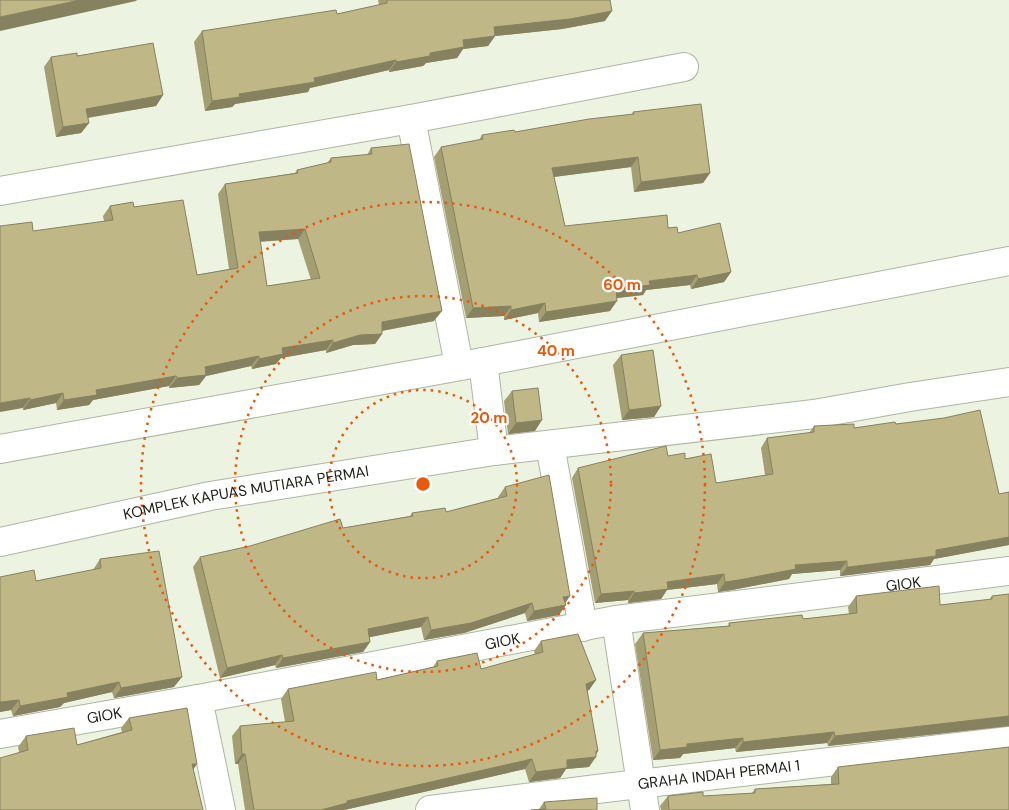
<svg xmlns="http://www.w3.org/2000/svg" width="1009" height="810" viewBox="0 0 1009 810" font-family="'DM Sans',sans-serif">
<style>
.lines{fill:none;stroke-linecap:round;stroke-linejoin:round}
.minor-casing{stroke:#aeb5a3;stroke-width:30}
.minor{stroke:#fff;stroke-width:28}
.wall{fill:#a49e73;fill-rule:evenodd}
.shaded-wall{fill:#86815e}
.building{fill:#bfb886;stroke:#86815e;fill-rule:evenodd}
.ring{fill:none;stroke:#e8590c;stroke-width:2.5;stroke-dasharray:2.5 5}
.labels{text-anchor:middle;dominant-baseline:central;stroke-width:4.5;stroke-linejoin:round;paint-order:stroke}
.street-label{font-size:15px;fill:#1b1e17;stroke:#fff}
.centre{fill:#e8590c;stroke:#fff;stroke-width:2.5}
.ring-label{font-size:15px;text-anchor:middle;font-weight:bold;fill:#e8590c;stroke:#fff;stroke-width:4.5;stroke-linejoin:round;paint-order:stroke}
</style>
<rect width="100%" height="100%" fill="#ecf4e1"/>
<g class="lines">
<defs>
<g id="minor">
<path d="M411 119 459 365"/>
<path d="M0 191 411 119 684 67"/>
<path d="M483 362 494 451"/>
<path d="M550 445 583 627"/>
<path d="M0 449 483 362 1009 261"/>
<path id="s1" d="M0 542 210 496 494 451 814 414 910 397 1009 382"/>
<path d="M616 620 645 810"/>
<path d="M198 699 221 810"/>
<path id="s2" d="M0 734 198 699 616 620 1009 571"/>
<path id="s3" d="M430 810 605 788 1009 741"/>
</g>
</defs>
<!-- minor casing -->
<use href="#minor" class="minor-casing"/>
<!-- minor -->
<use href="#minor" class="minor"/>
</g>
<!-- wall -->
<path class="wall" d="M378 0H610L605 21 562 29 495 36 488 46 463 49 457 58 426 63 423 66 389 72V70L310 88 308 92 235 104 232 107 205 111 194 42 202 31 337 14 379 5Z
M77 56 163 95 156 106 88 118 89 123 81 133 56 137 44 67 51 57Z
M633 112 710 173 703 183 634 192 631 167 554 177 565 226 668 228 678 233 731 272 724 282 691 289 690 285 646 290 643 295 617 298 610 311 539 322 538 313 504 320V316L466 318 434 157 441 147 479 140 482 135 515 132 632 114Z
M371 148 434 321 382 331V334L375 344 353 345 326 353V350L281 358 276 364 252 369 251 366 206 376 199 385 169 388V386L93 400 89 405 57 410 56 403 23 410V408L104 221 103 216 110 206 134 207 197 275 229 269 218 194 225 184 295 173 297 170 327 163 331 158 367 155ZM298 239 311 280 267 286 260 242Z
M621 355 661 406 654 417 622 420 613 365Z
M512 391 535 431 508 434 504 401Z
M896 424 999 494 1009 492V545L934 559 930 565 842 576H840V570L792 574 789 579 732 590 718 592 717 584 667 590 661 599 628 603V600L595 603 572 478 578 468 668 456 685 459 716 483 765 475 761 448 767 438 809 433 814 426 854 428Z
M505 487 565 603 559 615 527 621 525 613 464 633 424 640 421 627 369 637 370 642 363 652 276 668 275 665 220 678 193 567 200 557 343 528 410 516 412 513 446 512 498 498V497Z
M100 559 174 687 114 698 112 692 64 703 60 707 13 716 11 710 0 712V577L36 581 93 570Z
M1009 594V726L828 746 827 743 736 752 735 748 683 754 680 758 653 760 635 644 643 633 728 626 729 623 803 619 849 614 848 607 856 596 940 605 989 600 992 596Z
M541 641 596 680 589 690 587 691 598 751 589 767 566 769 560 778 529 782 525 769 344 810H245L238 764H235L232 736 240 726 285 722 281 699 288 689 377 680 433 667 437 661 481 669 535 655 534 651Z
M129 718 197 764 193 769 19 752 18 747 26 736 77 745 122 732 121 728Z
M838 767 1009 810H661L660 806 668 796H703L752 793 755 789 831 784V777Z
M544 802 597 810 539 809Z"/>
<!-- shaded-wall -->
<path class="shaded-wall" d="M80 0H137L136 1 0 31V17Z
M612 11 605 21 562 29 495 36 488 46 463 49 457 58 426 63 423 66 389 72 396 62 430 53 494 27Z
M396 60 389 70 310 88 308 92 235 104 232 107 205 111 212 101 239 94 314 78Z
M163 95 156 106 79 119 86 109Z
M89 123 81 133 56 137 63 127Z
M638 157 631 167 545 178 552 168Z
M710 173 703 183 634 192 641 182Z
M305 229 298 239 252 242 259 232Z
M731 272 724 282 691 289 698 279Z
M697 275 690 285 646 290 643 295 609 299 616 289 649 281Z
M617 301 610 311 539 322 546 312Z
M545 303 538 313 504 320 511 310Z
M511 306 504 316 466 318 473 308Z
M442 311 434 321 375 332 382 322Z
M382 334 375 344 353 345 326 353 333 343 360 335Z
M333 340 326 350 281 358 276 364 252 369 259 359 282 348Z
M259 356 251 366 206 376 199 385 169 388 177 378 205 367Z
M176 376 169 386 93 400 89 405 57 410 64 400 96 390Z
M63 393 56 403 23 410 30 400Z
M30 398 23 408 0 412V403Z
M661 406 654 417 622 420 629 410Z
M542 420 535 431 508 434 516 423Z
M1009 537V545L934 559 930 565 840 576 847 567Z
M847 561 840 570 792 574 789 579 732 590 718 592 725 582 795 565Z
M724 574 717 584 667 590 661 599 628 603 634 593 667 582Z
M634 591 628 600 595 603 601 594Z
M570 596 564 605H566L559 615 527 621 534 611 563 597Z
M532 603 525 613 464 633 424 640 431 630Z
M428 617 421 627 361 639 368 629Z
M370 642 363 652 276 668 283 658Z
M282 655 275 665 220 678 227 668Z
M182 677 174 687 114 698 121 688Z
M596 680 589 690 579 694 586 684Z
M119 682 112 692 64 703 60 707 13 716 20 706 67 693Z
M19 700 11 710 0 712V702Z
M1009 716V726L828 746 835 736Z
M834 732 827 743 736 752 743 742Z
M743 738 735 748 683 754 680 758 653 760 660 750 687 744Z
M598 751 594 757H596L589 767 566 769 560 778 529 782 536 772 567 760Z
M242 754H245L238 764H235Z
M532 759 525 769 344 810H321L347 801Z
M192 764H197L190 774Z"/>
<!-- building -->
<path class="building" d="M0 0H80L0 17Z
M387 0H610L612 11 570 19 494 27 495 36 463 40 464 47 430 53V56L396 62V60L314 78 315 82 239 94 240 97 212 101 202 31 336 10 337 14 387 3Z
M153 43 163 95 86 109 89 123 63 127 51 57 77 53V56Z
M701 104 710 173 641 182 638 157 552 168 565 226 667 215 668 228 677 227 678 233 720 223 731 272 698 279 697 275 649 281 650 285 616 289 617 301 546 312 545 303 511 310V306L473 308 441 147 483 139 482 135 514 130 515 132 589 119 634 114 633 112Z
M409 144 442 311 382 322V334L360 335 333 343V340L282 348 283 354 259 359V356L205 367 206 375 177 378 176 376 96 390 97 395 64 400 63 393 30 400V398L0 403V226L32 222 33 231 113 220 110 206 133 202 134 207 183 200 197 275 238 268 225 184 298 173 297 170 331 162V158L372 154 371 148ZM305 229 320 278 267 286 259 232Z
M653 350 661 406 629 410 621 355Z
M538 388 542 420 516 423 512 391Z
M980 410 999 494 1009 492V537L936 550V556L849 567H847V561L795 565 796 569 739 580 725 582 724 574 667 582 668 589 634 593V591L601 594 578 468 666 446 668 456 685 453V459L711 454 716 483 773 474 767 438 814 432V426L854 424V428L895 422 896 424 944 418Z
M549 475 570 596 563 597 566 605 534 611 532 603 471 623 431 630 428 617 368 629 370 642 283 658 282 655 227 668 200 557 250 546 340 519 343 528 413 516 412 513 445 508 446 512 507 496 505 487Z
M159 551 182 677 121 688 119 682 67 693 68 697 20 706 19 700 0 702V577L34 570 36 581 101 568 100 559Z
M939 586 940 605 992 599V596L1009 594V716L835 736 834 732 743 742V738L687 744V747L660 750 643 633 730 626 729 623 802 615 803 619 857 613 856 596Z
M578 634 596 680 586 684 598 751H596V757L567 760V768L536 772 532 759 347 801V803L321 810H254L245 754H242L240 726 294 721 288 689 376 672 377 680 438 666 437 661 477 653 481 669 543 652 541 641Z
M187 708 197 764H192L203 810H0V758L28 750 26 736 74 728 77 745 132 730 129 718Z
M1009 747V810H669L668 796 703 792V796L755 793V789L839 784 838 767Z
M597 798V810H531L546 809 544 802Z"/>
<!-- distance rings -->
<g class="ring">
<circle cx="423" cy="484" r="94"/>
<circle cx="423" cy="484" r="188"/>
<circle cx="423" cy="484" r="282"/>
</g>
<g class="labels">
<!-- street labels -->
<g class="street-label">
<text stroke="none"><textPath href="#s1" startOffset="251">KOMPLEK KAPUAS MUTIARA PERMAI</textPath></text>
<text stroke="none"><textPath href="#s2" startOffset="916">GIOK</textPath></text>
<text stroke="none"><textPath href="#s2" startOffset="511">GIOK</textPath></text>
<text stroke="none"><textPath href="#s2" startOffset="106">GIOK</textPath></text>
<text stroke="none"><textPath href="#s3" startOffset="291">GRAHA INDAH PERMAI 1</textPath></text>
</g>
</g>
<circle cx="423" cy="484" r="8" class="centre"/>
<g class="ring-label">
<text x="622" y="290">60 m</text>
<text x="556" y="356">40 m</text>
<text x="489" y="423">20 m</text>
</g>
</svg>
